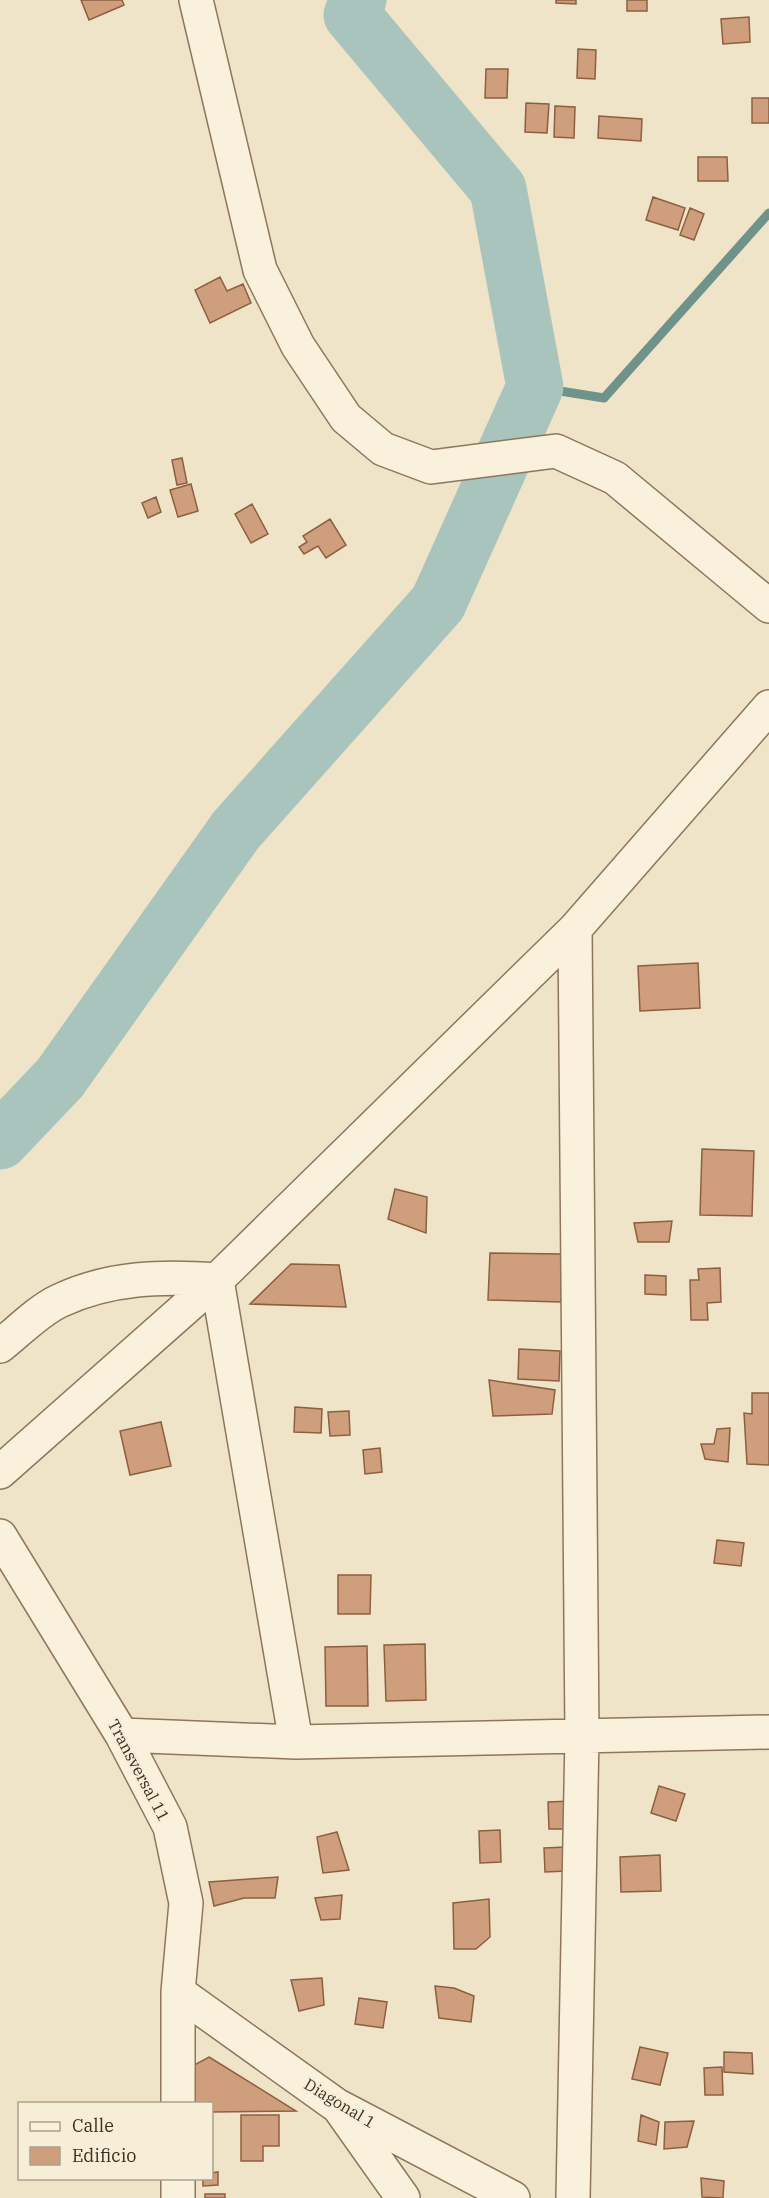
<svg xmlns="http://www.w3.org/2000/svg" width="769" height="2198" viewBox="0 0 769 2198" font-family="'IBM Plex Serif',serif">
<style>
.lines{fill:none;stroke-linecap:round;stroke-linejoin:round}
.stream{stroke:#6f938a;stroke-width:9}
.river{stroke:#a9c4bc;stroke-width:57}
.building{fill:#cf9f7d;stroke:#8d5f41;stroke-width:1.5}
.minor-casing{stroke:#8d765c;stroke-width:36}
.minor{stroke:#faf1dc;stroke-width:33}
.labels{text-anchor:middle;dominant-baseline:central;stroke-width:5;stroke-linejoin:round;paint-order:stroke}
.street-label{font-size:16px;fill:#3d2e20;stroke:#f7eed8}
</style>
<rect width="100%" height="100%" fill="#f0e4c8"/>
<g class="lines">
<!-- stream -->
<path class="stream" d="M535 387 604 398 769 213"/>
<!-- river -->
<path class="river" d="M0 1141 60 1078 236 830 438 603 535 387 498 189 352 15 358 0"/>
</g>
<!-- building -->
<path class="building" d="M81 0H122L124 5 89 20Z
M556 0H576V4L556 3Z
M627 0H647V11H627Z
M749 17 750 42 723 44 721 19Z
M578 49 596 50 595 79 577 78Z
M486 69H508L507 98H485Z
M752 98H769V123H752Z
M526 103 549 104 547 133 525 132Z
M555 106 575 107 574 138 554 137Z
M599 116 642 119 641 141 598 138Z
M698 157H727L728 181H698Z
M653 197 685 208 678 230 646 220Z
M690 208 704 214 694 240 680 235Z
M220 277 227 291 243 284 251 303 210 323 195 290Z
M182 458 187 483 177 485 172 460Z
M191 484 198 511 178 517 170 490Z
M156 497 161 512 148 518 142 503Z
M252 504 268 534 251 543 235 514Z
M330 519 346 545 326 558 318 546 304 554 299 547 307 542 303 536Z
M698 963 700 1008 640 1011 638 966Z
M702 1149 754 1151 752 1216 700 1215Z
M395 1189 427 1197 426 1233 388 1219Z
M672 1221 669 1242H638L634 1223Z
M490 1253 562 1254 561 1302 488 1300Z
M291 1264 339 1265 346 1307 250 1304Z
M720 1268 721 1302 707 1303 708 1320H691L690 1280H699L698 1269Z
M645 1275 666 1276V1295L645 1294Z
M519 1349 560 1351 559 1381 518 1379Z
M489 1380 555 1390 552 1414 493 1416Z
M752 1393H769V1465L747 1464 744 1413 752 1414Z
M295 1407 322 1409 321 1433 294 1432Z
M349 1411 350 1435 330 1436 328 1412Z
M161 1422 171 1466 130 1475 120 1431Z
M730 1428 728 1462 705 1459 701 1444H714L717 1429Z
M380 1448 382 1472 365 1474 363 1450Z
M717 1540 744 1543 741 1566 714 1563Z
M338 1575H371L370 1614H338Z
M425 1644 426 1700 386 1701 384 1645Z
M367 1646 368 1706H326L325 1647Z
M659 1786 685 1794 676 1821 651 1813Z
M571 1801V1829H549L548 1802Z
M500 1830 501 1862 480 1863 479 1831Z
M337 1832 349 1870 323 1873 317 1837Z
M566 1847 567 1871 545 1872 544 1848Z
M660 1855 661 1891 621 1892 620 1857Z
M278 1877 275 1898H244L214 1906 209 1882Z
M342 1895 340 1919 321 1920 315 1898Z
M489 1899 490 1937 476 1949H454L453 1903Z
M322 1978 324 2005 299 2011 291 1980Z
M435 1986 454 1988 474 1996 471 2022 439 2018Z
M359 1998 387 2002 383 2028 355 2024Z
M640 2047 668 2053 660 2085 632 2079Z
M724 2052 752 2053 753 2074 724 2072Z
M209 2057 296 2111 212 2112V2104H187V2069Z
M722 2067 723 2095H705L704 2068Z
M241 2115H279V2146H263V2161H241Z
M641 2115 659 2122 656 2145 638 2141Z
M694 2121 687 2147 664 2149 665 2122Z
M218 2172V2185L203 2186V2178H212V2173Z
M701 2178 724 2181 723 2198 702 2197Z
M205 2194H225V2198H205Z"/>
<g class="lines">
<defs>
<path id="minor" d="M196 0 260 270 298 346 346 418 383 449 431 467 556 451 615 478 769 606
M0 1346C18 1332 38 1311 59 1301 109 1277 163 1276 217 1280L296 1742
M0 1472 217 1280 575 929 769 707
M0 1536 122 1735 170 1827 186 1903 178 1992V2104
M122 1735 296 1742 769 1732
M178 1992 336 2105 513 2198
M340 2109 403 2198
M178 2198V2178
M573 2198 582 1736 575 929"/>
</defs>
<!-- minor casing -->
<use href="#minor" class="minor-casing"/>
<!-- minor -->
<use href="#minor" class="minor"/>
</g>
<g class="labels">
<!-- street labels -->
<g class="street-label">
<text transform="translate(139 1770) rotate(62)">Transversal 11</text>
<text transform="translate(340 2103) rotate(31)">Diagonal 1</text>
</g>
</g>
<!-- legend -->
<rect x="18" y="2102" width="195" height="78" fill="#f7eed8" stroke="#ada18e" stroke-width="1.5"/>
<rect x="30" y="2122" width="30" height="9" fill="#faf1dc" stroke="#ada18e" stroke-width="1.5"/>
<text x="72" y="2132" font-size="18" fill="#3d2e20">Calle</text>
<rect x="30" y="2147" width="30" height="18" fill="#cf9f7d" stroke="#ada18e" stroke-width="1.5"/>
<text x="72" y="2162" font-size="18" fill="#3d2e20">Edificio</text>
</svg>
